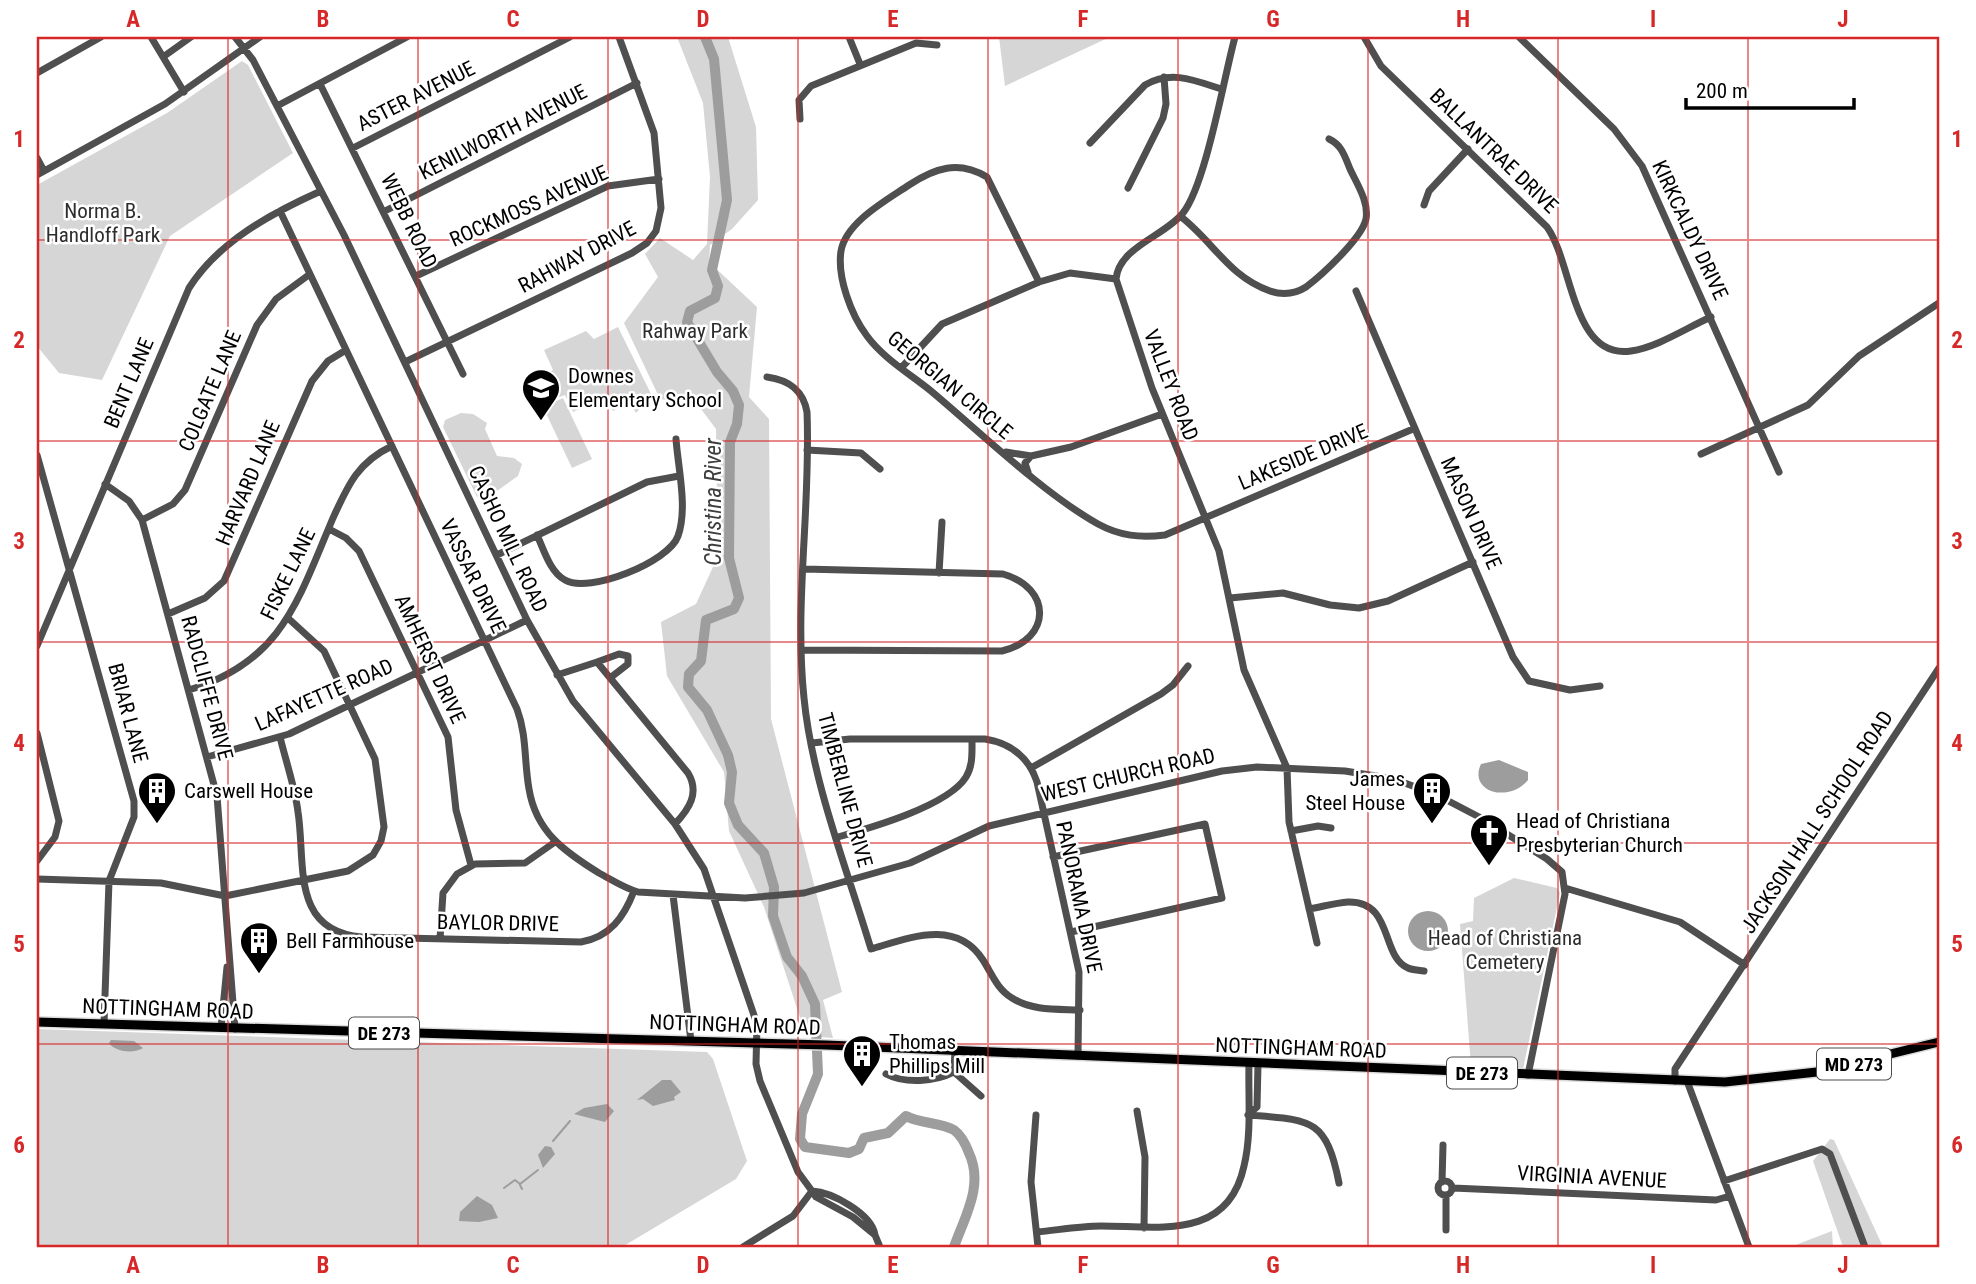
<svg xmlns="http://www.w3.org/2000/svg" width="1976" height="1284" viewBox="0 0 1976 1284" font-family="'Roboto Condensed',sans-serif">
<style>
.green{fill:#d6d6d6}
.water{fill:#9d9d9d}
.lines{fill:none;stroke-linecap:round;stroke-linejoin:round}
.stream{stroke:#9d9d9d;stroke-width:2}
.river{stroke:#9d9d9d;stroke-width:10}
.major-casing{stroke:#dbdbdb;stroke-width:12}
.minor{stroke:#4f4f4f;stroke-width:7}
.major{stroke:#000;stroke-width:9}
.grid{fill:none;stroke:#d62828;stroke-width:2;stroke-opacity:0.55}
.labels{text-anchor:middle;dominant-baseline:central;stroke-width:5;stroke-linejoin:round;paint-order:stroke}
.shield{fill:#fff;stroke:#4c4c4c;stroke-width:2}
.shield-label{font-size:19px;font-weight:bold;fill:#000}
.street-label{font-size:21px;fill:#000;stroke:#fff}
.park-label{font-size:21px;fill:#2d2d2d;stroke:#fff}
.poi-label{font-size:21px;fill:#000;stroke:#fff;text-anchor:start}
.water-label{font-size:23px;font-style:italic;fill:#3e3e3e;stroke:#fff}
.neatline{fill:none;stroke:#d62828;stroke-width:2.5}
.grid-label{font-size:23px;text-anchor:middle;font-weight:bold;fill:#d62828}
</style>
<rect width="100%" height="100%" fill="#fff"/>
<!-- green -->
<path class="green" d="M677 37H728L756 127 758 200 732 229 710 245 709 262 757 307 749 397 769 419 771 719 842 992 823 1000 833 1038 806 1036 764 907 729 831 724 772 667 676 661 622 696 604 718 556 716 429 698 405 660 399 624 323 658 277 645 254 660 238 693 260 707 244 710 177 703 103Z
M999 37H1110L1005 86Z
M242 61 248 65 293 153 170 236 102 380 59 373 37 346V185L167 113Z
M618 327 652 396 636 413 630 403 613 411 605 396 573 412 565 395 557 398 545 374 553 370 544 350 586 331 594 339Z
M563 398 592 459 572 468 543 407Z
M461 413 473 414 487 423 485 429 497 456 514 458 522 464 518 476 484 500 477 497 443 427 445 420Z
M1514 878 1557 888 1560 893 1523 1069 1471 1066 1460 924 1473 921 1474 898Z
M37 1029 707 1052 713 1059 747 1161 736 1179 622 1247H37Z
M1830 1139 1834 1140 1883 1247H1843L1813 1161Z
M1832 1231 1833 1247H1790L1793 1246Z"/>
<!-- water -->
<path class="water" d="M1499 760 1528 772V780C1508 804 1468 791 1481 764Z
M1408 931a20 20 0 1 1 40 0a20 20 0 1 1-40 0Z
M111 1040 134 1041 143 1048C134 1054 115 1052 109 1043Z
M662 1080H671L681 1092 674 1097 675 1100 653 1106 643 1099 637 1100Z
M607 1104 614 1111 605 1122 574 1114 584 1108Z
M545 1146 551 1147 555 1154 543 1168 538 1155Z
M477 1196 492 1205 498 1218 479 1222 459 1221 460 1212Z"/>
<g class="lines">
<!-- stream -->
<path class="stream" d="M553 1141 570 1121
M520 1184 538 1170
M520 1185 522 1189
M504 1188 515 1180 520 1184"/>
<!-- river -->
<path class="river" d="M705 37 714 59 727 200 712 270 718 286 715 298 690 311 687 322 717 372 733 391 739 405 737 424 730 442 729 558 739 598 734 609 706 620 701 661 689 674 688 687 707 710 728 755 732 772 729 803 738 825 764 853 774 887 773 916 787 957 802 976 815 1004 818 1074 802 1114 800 1139 805 1147 849 1153 859 1149 864 1138 888 1133 906 1116C921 1124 940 1122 954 1130 961 1135 966 1145 969 1153 984 1185 965 1216 954 1247"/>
<defs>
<path id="major" d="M37 1022 826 1045 1725 1082 1817 1072 1939 1042"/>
</defs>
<!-- major casing -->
<use href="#major" class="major-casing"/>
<!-- minor -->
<path class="minor" d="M151 37 184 92
M235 37 253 60 344 235 527 620 573 701 675 824 704 869 757 1024 756 1064 760 1081 798 1172 812 1191 793 1216 743 1247
M849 37 860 64
M1235 37C1224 77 1206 184 1183 213 1165 236 1119 247 1116 279L1152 388 1219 551 1244 670 1287 768 1289 822 1317 943
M1364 37 1381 66 1547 227C1573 263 1572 360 1631 351 1658 347 1686 328 1711 317
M1519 37 1614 129 1642 166 1779 472
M163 57 191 37
M37 73 101 37
M320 84 463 374
M277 106 407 37
M800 119 799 100 811 86 916 43 937 45
M1090 143 1145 85C1171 70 1194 80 1221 89
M353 148 570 37
M37 158 44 171
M37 175 165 104 260 37
M1128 188 1163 118 1166 104 1164 77
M1424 205 1429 191 1468 149
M280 211 517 709C527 736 524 761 529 789 536 832 565 852 599 873 612 880 624 888 638 892L745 898 804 893 910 863 989 826 1222 771 1257 767 1345 771 1394 779 1437 795 1481 818 1547 859 1562 872 1565 894 1528 1075
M385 211 637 83
M1180 216C1213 241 1229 277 1270 291 1282 295 1295 294 1306 287 1322 275 1362 238 1366 219 1369 202 1357 184 1350 169 1345 157 1342 145 1329 139
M416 276 608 186 659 179
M1039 282 987 177C958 160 935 168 909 185 887 200 846 222 841 251 837 277 851 315 867 336 883 358 910 374 931 391 981 433 1043 493 1098 524 1120 536 1140 538 1165 535L1413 429
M1356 291 1513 657 1529 681 1570 690 1600 686
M405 362 632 253 647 243 656 231 661 208 654 133 619 37
M902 367 942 324 1039 282 1070 273 1116 279
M767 377C789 380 803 390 807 412 811 507 794 603 804 698 812 781 847 869 871 949 909 938 956 918 983 960 992 974 997 989 1012 998 1032 1011 1057 1009 1080 1010
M807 450 861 453 880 469
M1006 452 1031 456 1025 463 1028 472
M1701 454 1808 405 1859 356 1939 303
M37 455 134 801V817L109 881 104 1024
M1031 456 1071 447 1162 414
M105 484 129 501 142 520 217 796 235 1029
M142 520 173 504 185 490 257 325 276 299 310 274
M329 529 346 538 359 551 448 737 456 810 471 865
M537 535C544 550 550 572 565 580 589 594 669 562 678 536 688 508 678 468 676 439
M497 555 647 482 679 476
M939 573 942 522
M1230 598 1283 593 1330 605 1359 608 1388 601 1473 562
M168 614 205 598 224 581 312 381 328 361 346 350
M37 646 189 288C219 241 272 213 321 191
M801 650 1002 651C1052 639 1052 588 1003 574L804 569
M597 662 619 654 628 656V664L610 678
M557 675 597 662 688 773C700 793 689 809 675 824
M189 690C282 662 298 600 333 518 348 485 358 462 392 446
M37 733 59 821 55 837 37 861
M280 737C286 762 295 787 298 812 306 863 290 931 362 937L581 942C610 937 624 917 634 891
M812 743 850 739H985C1011 743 1029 758 1037 782L1079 972 1078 1056
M207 757 289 734 527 620
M1031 768 1161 694 1173 685 1188 666
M1291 831 1318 826 1331 828
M838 837C870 828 948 806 966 777 973 766 972 752 972 739
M1053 857 1205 824 1222 898 1071 932
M37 879 161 883 225 896 348 871 373 855 381 841 384 827 375 759 324 651 289 619
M1565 888 1680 922 1745 965
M673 895 691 1041
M1309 909C1321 907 1335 903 1348 902 1394 901 1380 956 1408 968 1412 970 1419 970 1424 971
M440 939 443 893 457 874 475 864 525 863 555 842
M221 1028 227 967
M954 1072 981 1096
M886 1074C905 1084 935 1082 954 1072L955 1050
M1675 1081V1069L1939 668
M1687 1081 1749 1247
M1137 1111 1145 1157 1144 1228
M1036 1115 1031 1182 1038 1247
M1248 1115C1310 1120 1326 1117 1339 1183
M1248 1115 1257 1107 1258 1064
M1438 1188a7 7 0 1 1 14 0a7 7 0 1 1-14 0Z
M1724 1181 1822 1149 1830 1154 1865 1247
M1442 1182 1443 1145
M1453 1188 1716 1200 1730 1196
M812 1191C832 1192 872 1214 875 1235L853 1217 816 1197Z
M1446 1230V1195
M1037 1232C1058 1230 1080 1226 1101 1226 1158 1226 1228 1241 1244 1166 1252 1133 1248 1096 1249 1063
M875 1235 880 1247"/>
<!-- major -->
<use href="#major" class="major"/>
</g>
<!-- grid -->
<path class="grid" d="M228 37V1247M418 37V1247M608 37V1247M798 37V1247M988 37V1247M1178 37V1247M1368 37V1247M1558 37V1247M1748 37V1247M37 240H1939M37 441H1939M37 642H1939M37 843H1939M37 1044H1939"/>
<!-- icons -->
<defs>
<symbol id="school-pin" viewBox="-11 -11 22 30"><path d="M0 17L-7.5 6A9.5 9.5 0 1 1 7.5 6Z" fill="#000" stroke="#fff"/><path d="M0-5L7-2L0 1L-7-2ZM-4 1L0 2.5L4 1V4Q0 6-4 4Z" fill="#fff"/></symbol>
<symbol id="building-pin" viewBox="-11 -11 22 30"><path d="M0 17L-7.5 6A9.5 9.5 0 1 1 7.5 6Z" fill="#000" stroke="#fff"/><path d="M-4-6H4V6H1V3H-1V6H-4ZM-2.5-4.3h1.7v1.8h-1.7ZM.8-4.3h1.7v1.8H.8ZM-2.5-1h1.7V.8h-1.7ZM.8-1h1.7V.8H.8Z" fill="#fff"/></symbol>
<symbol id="church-pin" viewBox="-11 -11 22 30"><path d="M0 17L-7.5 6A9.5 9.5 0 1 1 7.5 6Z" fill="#000" stroke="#fff"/><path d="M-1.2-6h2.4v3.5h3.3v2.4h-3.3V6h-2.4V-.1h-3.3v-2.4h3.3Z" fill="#fff"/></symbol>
</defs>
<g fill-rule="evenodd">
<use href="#school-pin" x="519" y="366" width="44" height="60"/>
<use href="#building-pin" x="135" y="769" width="44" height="60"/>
<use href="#building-pin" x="1410" y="769" width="44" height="60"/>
<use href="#church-pin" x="1467" y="811" width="44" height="60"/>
<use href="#building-pin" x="237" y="919" width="44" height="60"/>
<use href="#building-pin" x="840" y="1032" width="44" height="60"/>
</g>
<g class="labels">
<!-- shield labels -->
<g class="shield">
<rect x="349" y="1017.5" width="70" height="31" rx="5"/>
<rect x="1817" y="1048.5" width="74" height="31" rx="5"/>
<rect x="1447" y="1057.5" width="70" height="31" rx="5"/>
</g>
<g class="shield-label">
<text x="384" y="1033">DE 273</text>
<text x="1854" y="1064">MD 273</text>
<text x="1482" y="1073">DE 273</text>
</g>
<!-- street labels -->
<g class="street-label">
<text transform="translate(416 96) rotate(-27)">ASTER AVENUE</text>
<text transform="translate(503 132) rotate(-27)">KENILWORTH AVENUE</text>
<text transform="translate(1494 151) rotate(44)">BALLANTRAE DRIVE</text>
<text transform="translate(529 206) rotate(-24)">ROCKMOSS AVENUE</text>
<text transform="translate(409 221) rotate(64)">WEBB ROAD</text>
<text transform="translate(1690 230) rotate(65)">KIRKCALDY DRIVE</text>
<text transform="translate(577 257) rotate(-28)">RAHWAY DRIVE</text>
<text transform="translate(129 383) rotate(-67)">BENT LANE</text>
<text transform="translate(950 385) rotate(40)">GEORGIAN CIRCLE</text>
<text transform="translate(1171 385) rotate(69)">VALLEY ROAD</text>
<text transform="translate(210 391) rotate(-67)">COLGATE LANE</text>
<text transform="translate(1303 457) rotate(-23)">LAKESIDE DRIVE</text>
<text transform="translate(248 483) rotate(-67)">HARVARD LANE</text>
<text transform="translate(1471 513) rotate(66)">MASON DRIVE</text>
<text transform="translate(508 539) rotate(65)">CASHO MILL ROAD</text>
<text transform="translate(288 574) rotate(-64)">FISKE LANE</text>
<text transform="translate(473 576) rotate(64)">VASSAR DRIVE</text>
<text transform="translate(430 659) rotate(65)">AMHERST DRIVE</text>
<text transform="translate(207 688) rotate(75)">RADCLIFFE DRIVE</text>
<text transform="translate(324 695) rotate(-24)">LAFAYETTE ROAD</text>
<text transform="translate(128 713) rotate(75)">BRIAR LANE</text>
<text transform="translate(1128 775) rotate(-13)">WEST CHURCH ROAD</text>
<text transform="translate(845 790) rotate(75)">TIMBERLINE DRIVE</text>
<text transform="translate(1817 822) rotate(-57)">JACKSON HALL SCHOOL ROAD</text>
<text transform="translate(1079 897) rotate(78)">PANORAMA DRIVE</text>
<text transform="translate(498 923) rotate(1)">BAYLOR DRIVE</text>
<text transform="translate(168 1009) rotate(2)">NOTTINGHAM ROAD</text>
<text transform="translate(735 1025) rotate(2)">NOTTINGHAM ROAD</text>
<text transform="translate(1301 1048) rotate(2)">NOTTINGHAM ROAD</text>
<text transform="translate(1592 1177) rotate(3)">VIRGINIA AVENUE</text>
</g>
<!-- park labels -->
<g class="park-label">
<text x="103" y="211">Norma B.<tspan x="103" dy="24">Handloff Park</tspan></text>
<text x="695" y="331">Rahway Park</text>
<text x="1505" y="938">Head of Christiana<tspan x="1505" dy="24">Cemetery</tspan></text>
</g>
<!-- poi labels -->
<g class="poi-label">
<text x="568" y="376">Downes<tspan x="568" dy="24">Elementary School</tspan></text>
<text x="1405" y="779" text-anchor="end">James<tspan x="1405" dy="24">Steel House</tspan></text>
<text x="184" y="791">Carswell House</text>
<text x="1516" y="821">Head of Christiana<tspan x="1516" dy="24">Presbyterian Church</tspan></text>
<text x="286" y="941">Bell Farmhouse</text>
<text x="889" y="1042">Thomas<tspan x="889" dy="24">Phillips Mill</tspan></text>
</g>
<!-- water labels -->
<g class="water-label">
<text transform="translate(713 502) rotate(-90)">Christina River</text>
</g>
</g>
<!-- border -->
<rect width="1976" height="1284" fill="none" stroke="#ffffff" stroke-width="77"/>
<!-- scale -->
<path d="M1686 98v10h168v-10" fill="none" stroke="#000000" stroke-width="3.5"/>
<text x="1696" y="98" font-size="21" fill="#000000" stroke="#ffffff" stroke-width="5" paint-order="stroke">200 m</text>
<rect x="38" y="38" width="1900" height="1208" class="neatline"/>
<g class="grid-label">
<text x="133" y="27">A</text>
<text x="323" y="27">B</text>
<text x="513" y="27">C</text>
<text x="703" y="27">D</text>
<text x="893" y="27">E</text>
<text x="1083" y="27">F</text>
<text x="1273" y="27">G</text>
<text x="1463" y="27">H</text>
<text x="1653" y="27">I</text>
<text x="1843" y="27">J</text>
<text x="19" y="147">1</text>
<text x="1957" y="147">1</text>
<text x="19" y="348">2</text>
<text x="1957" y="348">2</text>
<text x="19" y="549">3</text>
<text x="1957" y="549">3</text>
<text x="19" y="751">4</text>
<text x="1957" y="751">4</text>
<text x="19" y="952">5</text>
<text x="1957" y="952">5</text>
<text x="19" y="1153">6</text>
<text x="1957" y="1153">6</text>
<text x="133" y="1273">A</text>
<text x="323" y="1273">B</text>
<text x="513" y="1273">C</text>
<text x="703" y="1273">D</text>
<text x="893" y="1273">E</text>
<text x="1083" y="1273">F</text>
<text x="1273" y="1273">G</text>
<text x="1463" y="1273">H</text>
<text x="1653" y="1273">I</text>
<text x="1843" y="1273">J</text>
</g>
</svg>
